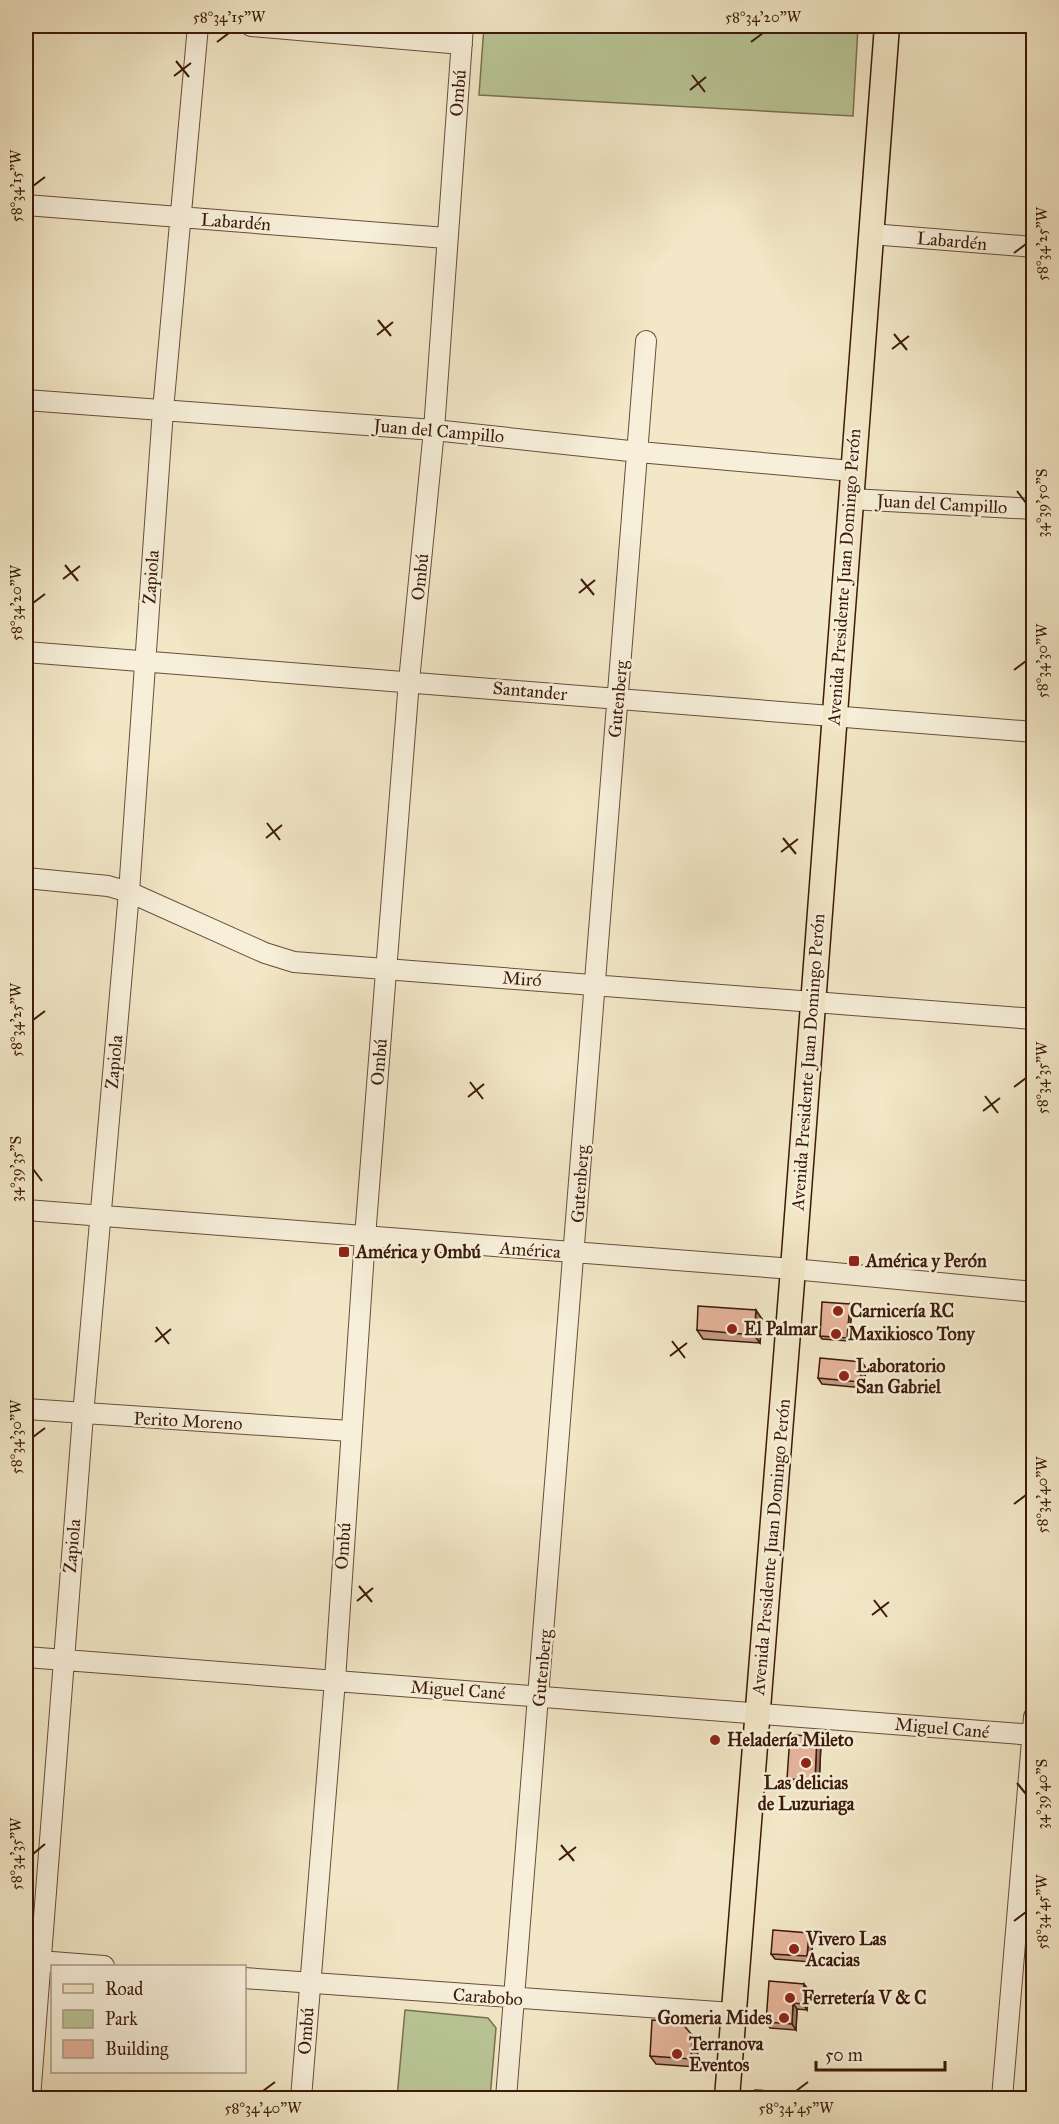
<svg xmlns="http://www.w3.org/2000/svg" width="1059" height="2124" viewBox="0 0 1059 2124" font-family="'IM FELL Great Primer',serif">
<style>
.green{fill:#b9c596;stroke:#7a7050;stroke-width:1.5}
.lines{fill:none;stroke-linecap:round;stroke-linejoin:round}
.minor-casing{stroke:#694d39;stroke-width:22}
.major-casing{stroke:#3b1a0a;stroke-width:27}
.minor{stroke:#f7efda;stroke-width:20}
.major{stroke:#f2e7c6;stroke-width:24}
.wall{fill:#c69b85;stroke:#3b1a0a;stroke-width:1.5}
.shaded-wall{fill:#a17e6c;stroke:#3b1a0a;stroke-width:1.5}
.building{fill:#e6b49b;stroke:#3b1a0a;stroke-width:1.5}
.ticks{fill:none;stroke:#3b1a0a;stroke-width:2}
.poi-dot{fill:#8f2418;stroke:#f7efda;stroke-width:2}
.labels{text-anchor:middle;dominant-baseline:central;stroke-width:5;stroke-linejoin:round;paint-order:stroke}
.street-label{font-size:18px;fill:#3b1a0a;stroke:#f7efda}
.poi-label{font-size:18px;font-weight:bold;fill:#3b1a0a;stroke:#f7efda;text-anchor:start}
.neatline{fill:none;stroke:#3b1a0a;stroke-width:2}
.ticks-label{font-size:15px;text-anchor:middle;fill:#3b1a0a}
</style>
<rect width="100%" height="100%" fill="#f2e7c6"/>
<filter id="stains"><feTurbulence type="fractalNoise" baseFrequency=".00333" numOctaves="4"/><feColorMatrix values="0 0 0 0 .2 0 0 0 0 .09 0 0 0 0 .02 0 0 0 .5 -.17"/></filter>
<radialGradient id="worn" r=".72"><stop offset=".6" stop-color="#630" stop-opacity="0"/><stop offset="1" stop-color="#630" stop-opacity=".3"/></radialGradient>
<!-- green -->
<path class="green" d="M484 26H858L853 116 479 95Z
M405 2010 488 2018 496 2028 490 2098H397Z"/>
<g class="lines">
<defs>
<path id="minor" d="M251 26 462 44
M26 205 446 238
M871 234 1034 247
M26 400 434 430 639 452 852 471
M851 499 1034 509
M26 652 1034 732
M26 878 108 886 129 892 265 953 294 962 1034 1019
M26 1210 793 1269 1034 1292
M26 1409 350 1431
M26 1657 1034 1735
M26 1960 104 1966
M244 1978 732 2013
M30 2098 83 1415 129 892 163 410 198 26
M301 2098 335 1680 365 1237 409 681 434 430 463 26
M506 2098 646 341
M1002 2098 1034 1717"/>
<path id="major" d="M727 2098 793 1269 887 26"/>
</defs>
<!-- minor casing -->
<use href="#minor" class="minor-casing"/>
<!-- major casing -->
<use href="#major" class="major-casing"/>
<!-- minor -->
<use href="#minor" class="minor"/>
<!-- major -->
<use href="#major" class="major"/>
</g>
<!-- wall -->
<path class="wall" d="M852 1307 849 1341 822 1339 820 1336Z
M762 1319 760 1343 703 1339 697 1330Z
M866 1368 864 1388 822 1384 818 1378Z
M817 1736 821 1742 819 1786 791 1785 787 1779Z
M809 1933 813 1938 811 1962 775 1959 771 1954Z
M808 1989 807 2010 797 2009 796 2030 770 2028 766 2022Z
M698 2044 697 2067 656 2064 650 2056Z"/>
<!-- shaded-wall -->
<path class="shaded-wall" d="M850 1304 852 1307 849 1341 847 1338Z
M756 1310 762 1319 760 1343 754 1335Z
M862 1362 866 1368 864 1388 860 1382Z
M817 1736 821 1742 819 1786 815 1780Z
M809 1933 813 1938 811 1962 807 1956Z
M804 1984 808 1989 807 2010 803 2004Z
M793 2003 797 2009 796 2030 792 2024Z
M692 2035 698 2044 697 2067 691 2059Z
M784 2092 789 2098H784Z"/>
<!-- building -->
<path class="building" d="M822 1302 850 1304 847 1338 820 1336Z
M698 1306 756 1310 754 1335 697 1330Z
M820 1358 862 1362 860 1382 818 1378Z
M790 1735 817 1736 815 1780 787 1779Z
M773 1930 809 1933 807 1956 771 1954Z
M769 1981 804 1984 803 2004 793 2003 792 2024 766 2022Z
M652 2020 681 2022 692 2035 691 2059 650 2056Z
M755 2090 784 2092V2098H754Z"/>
<!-- ticks -->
<path class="ticks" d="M217 42 229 33M751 42 763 33M176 61 189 77M692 75 705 92M174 76 191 63M690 90 706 77M33 186 45 177M1014 253 1026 244M378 320 391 336M894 334 907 350M377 335 393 322M892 349 909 336M1017 491 1026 503M65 565 78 581M63 579 80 566M581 579 594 595M579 593 595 580M33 603 45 594M1014 670 1026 661M267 823 280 840M266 838 282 825M783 838 796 854M781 852 798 839M33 1020 45 1011M470 1082 483 1099M1014 1087 1026 1078M985 1096 998 1113M468 1097 484 1084M983 1111 1000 1098M33 1169 42 1181M156 1327 169 1344M672 1341 685 1358M155 1342 171 1329M670 1356 687 1343M33 1437 45 1428M1014 1504 1026 1495M359 1586 372 1602M874 1600 887 1617M357 1601 373 1588M872 1615 889 1602M1017 1783 1026 1794M561 1845 574 1861M33 1854 45 1844M559 1860 576 1847M1014 1921 1026 1912M263 2091 275 2082M796 2091 808 2082"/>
<!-- markers -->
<g class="poi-dot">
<rect x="338" y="1246" width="12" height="12" rx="3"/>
<rect x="848" y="1255" width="12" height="12" rx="3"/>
<circle cx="838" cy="1311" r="6"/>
<circle cx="732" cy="1329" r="6"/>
<circle cx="836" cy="1334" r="6"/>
<circle cx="844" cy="1376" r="6"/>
<circle cx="715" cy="1740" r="6"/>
<circle cx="806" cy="1763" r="6"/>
<circle cx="794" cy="1949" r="6"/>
<circle cx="790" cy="1998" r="6"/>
<circle cx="784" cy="2018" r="6"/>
<circle cx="677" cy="2054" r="6"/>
</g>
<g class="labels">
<!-- street labels -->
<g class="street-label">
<text transform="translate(458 93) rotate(-85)">Ombú</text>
<text transform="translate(236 222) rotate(4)">Labardén</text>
<text transform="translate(952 241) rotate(5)">Labardén</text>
<text transform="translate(439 431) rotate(5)">Juan del Campillo</text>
<text transform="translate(942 504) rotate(3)">Juan del Campillo</text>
<text transform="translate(151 577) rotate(-86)">Zapiola</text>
<text transform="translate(420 577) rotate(-84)">Ombú</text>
<text transform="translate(844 577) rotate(-86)">Avenida Presidente Juan Domingo Perón</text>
<text transform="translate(530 691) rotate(5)">Santander</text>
<text transform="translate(618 699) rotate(-85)">Gutenberg</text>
<text transform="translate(522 979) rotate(4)">Miró</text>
<text transform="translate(114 1062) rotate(-85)">Zapiola</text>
<text transform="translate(379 1062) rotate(-85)">Ombú</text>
<text transform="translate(808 1062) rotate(-86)">Avenida Presidente Juan Domingo Perón</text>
<text transform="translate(580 1184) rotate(-86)">Gutenberg</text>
<text transform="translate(530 1250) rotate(4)">América</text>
<text transform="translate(188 1421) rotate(3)">Perito Moreno</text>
<text transform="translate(72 1546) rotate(-85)">Zapiola</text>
<text transform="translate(343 1546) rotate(-86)">Ombú</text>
<text transform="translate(771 1547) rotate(-85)">Avenida Presidente Juan Domingo Perón</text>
<text transform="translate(542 1668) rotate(-85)">Gutenberg</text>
<text transform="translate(458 1690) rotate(4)">Miguel Cané</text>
<text transform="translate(942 1728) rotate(5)">Miguel Cané</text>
<text transform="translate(488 1997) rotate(4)">Carabobo</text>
<text transform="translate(306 2031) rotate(-86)">Ombú</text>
</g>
<!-- poi labels -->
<g class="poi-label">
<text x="356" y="1252">América y Ombú</text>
<text x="866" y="1261">América y Perón</text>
<text x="850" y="1311">Carnicería RC</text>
<text x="744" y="1329">El Palmar</text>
<text x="848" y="1334">Maxikiosco Tony</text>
<text x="856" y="1366">Laboratorio<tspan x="856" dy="21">San Gabriel</tspan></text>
<text x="727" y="1740">Heladería Mileto</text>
<text x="806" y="1783" text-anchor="middle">Las delicias<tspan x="806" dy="21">de Luzuriaga</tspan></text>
<text x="806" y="1939">Vivero Las<tspan x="806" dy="21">Acacias</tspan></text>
<text x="802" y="1998">Ferretería V &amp; C</text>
<text x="772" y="2018" text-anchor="end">Gomeria Mides</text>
<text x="689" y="2044">Terranova<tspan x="689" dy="21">Eventos</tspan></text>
</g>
</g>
<!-- margin -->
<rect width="1059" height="2124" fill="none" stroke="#f2e7c6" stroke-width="66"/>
<!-- legend -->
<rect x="51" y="1965" width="195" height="108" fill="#f7efda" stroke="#ac9a87" stroke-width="1.5"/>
<rect x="63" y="1984" width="30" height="9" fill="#f2e7c6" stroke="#ac9a87" stroke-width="1.5"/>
<text x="105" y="1995" font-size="18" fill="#3b1a0a">Road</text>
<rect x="63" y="2010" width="30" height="18" fill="#b9c596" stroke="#ac9a87" stroke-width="1.5"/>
<text x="105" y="2025" font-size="18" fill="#3b1a0a">Park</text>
<rect x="63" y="2040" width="30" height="18" fill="#e6b49b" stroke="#ac9a87" stroke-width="1.5"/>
<text x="105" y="2055" font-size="18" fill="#3b1a0a">Building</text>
<!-- scale -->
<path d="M816 2061v9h129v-9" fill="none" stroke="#3b1a0a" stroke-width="3"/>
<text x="825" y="2061" font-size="18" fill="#3b1a0a" stroke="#f7efda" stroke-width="4.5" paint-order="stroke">50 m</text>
<rect x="33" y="33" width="993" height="2058" class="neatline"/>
<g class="ticks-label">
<text x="229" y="22">58°34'15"W</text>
<text x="763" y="22">58°34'20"W</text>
<text transform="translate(16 186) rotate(-90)" y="5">58°34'15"W</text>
<text transform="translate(1042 244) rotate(-90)" y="5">58°34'25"W</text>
<text transform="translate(1042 503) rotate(-90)" y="5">34°39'50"S</text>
<text transform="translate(16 603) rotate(-90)" y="5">58°34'20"W</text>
<text transform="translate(1042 661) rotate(-90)" y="5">58°34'30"W</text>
<text transform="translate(16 1020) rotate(-90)" y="5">58°34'25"W</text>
<text transform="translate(1042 1078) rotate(-90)" y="5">58°34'35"W</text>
<text transform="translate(16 1169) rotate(-90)" y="5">34°39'35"S</text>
<text transform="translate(16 1437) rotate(-90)" y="5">58°34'30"W</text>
<text transform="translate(1042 1495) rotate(-90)" y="5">58°34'40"W</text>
<text transform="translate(1042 1794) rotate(-90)" y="5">34°39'40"S</text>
<text transform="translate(16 1854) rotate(-90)" y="5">58°34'35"W</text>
<text transform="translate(1042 1912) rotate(-90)" y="5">58°34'45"W</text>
<text x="263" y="2113">58°34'40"W</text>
<text x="796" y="2113">58°34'45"W</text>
</g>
<rect width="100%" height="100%" filter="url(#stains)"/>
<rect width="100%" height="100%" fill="url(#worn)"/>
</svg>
